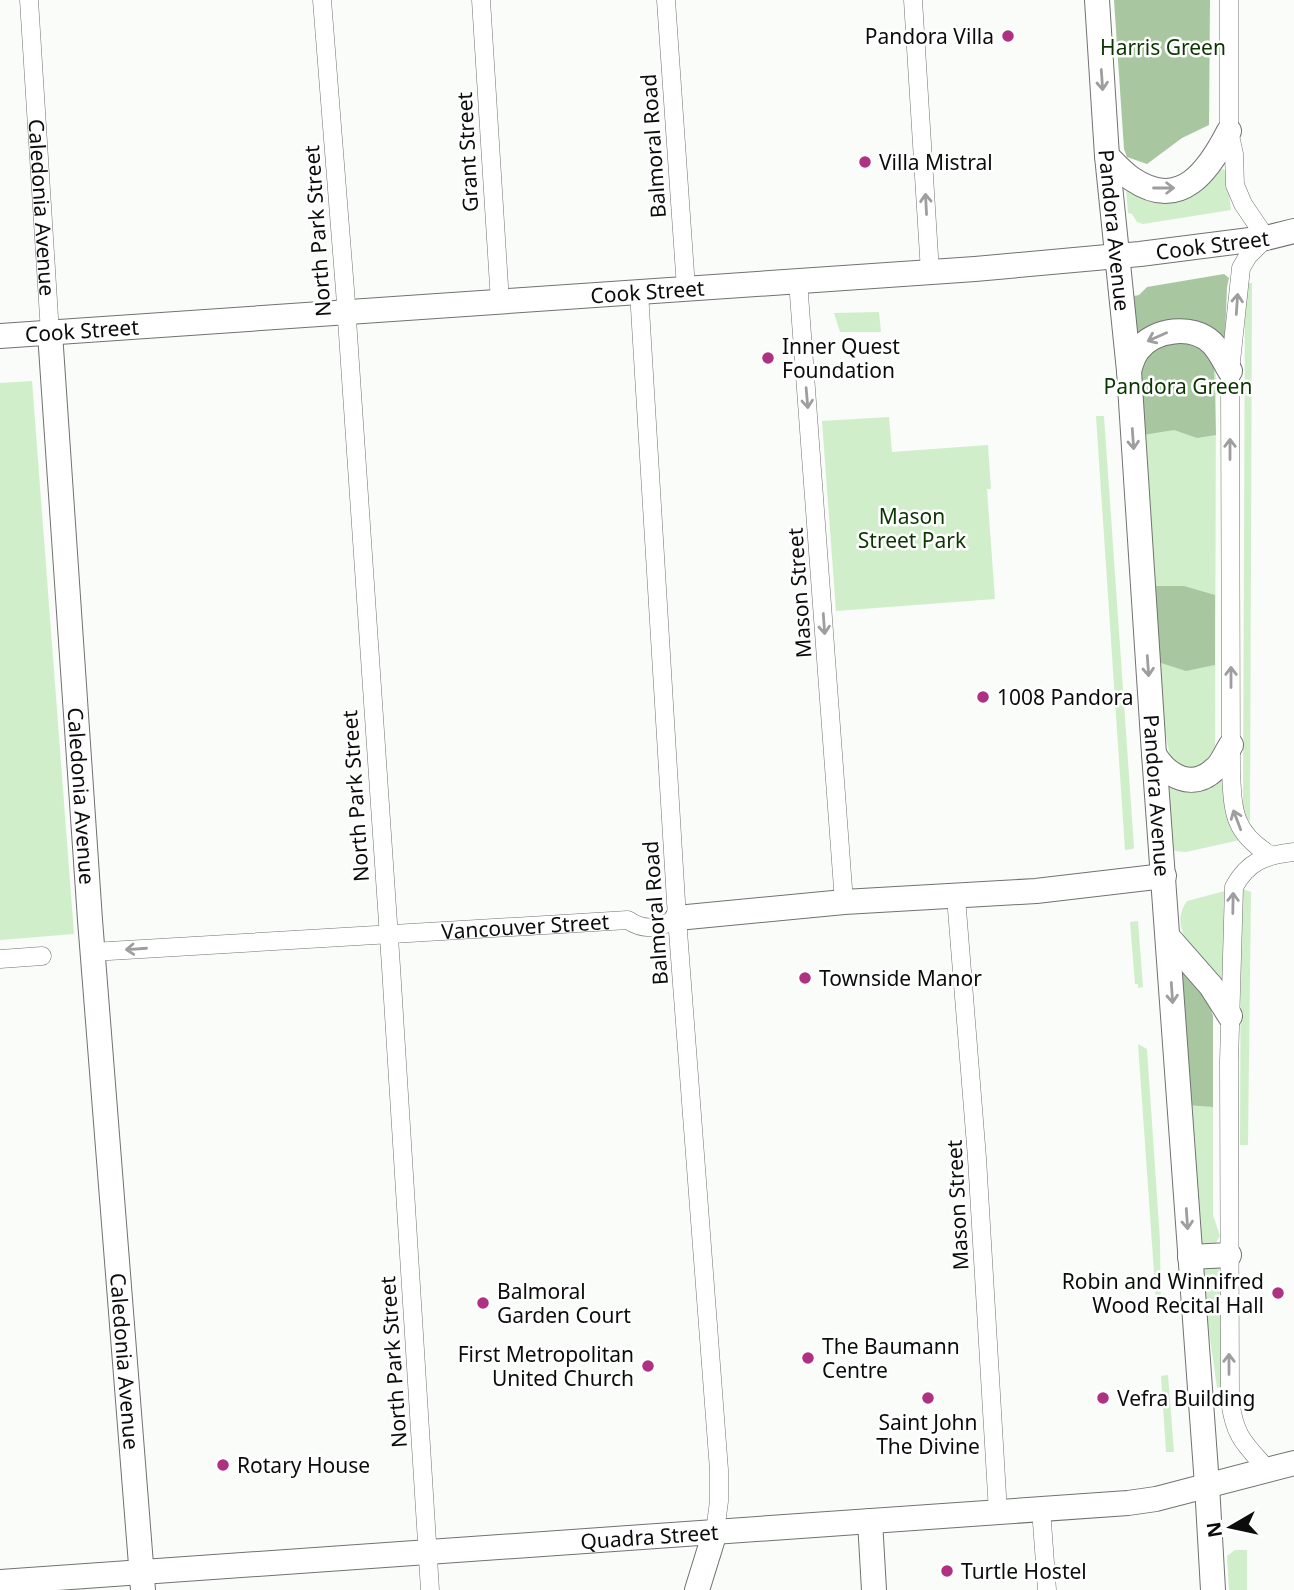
<svg xmlns="http://www.w3.org/2000/svg" width="1294" height="1590" viewBox="0 0 1294 1590" font-family="'Noto Sans',sans-serif">
<style>
.green{fill:#d1eecb}
.forest{fill:#a8c7a1}
.lines{fill:none;stroke-linecap:round;stroke-linejoin:round}
.street-casing{stroke:#707270;stroke-width:19}
.secondary-casing{stroke:#707270;stroke-width:26}
.street{stroke:#fff;stroke-width:18}
.secondary{stroke:#fff;stroke-width:24}
.oneway{stroke:#9d9e9d}
.poi-dot{fill:#af3181;stroke:#fff;stroke-width:2.5}
.labels{text-anchor:middle;dominant-baseline:central;stroke-width:5;stroke-linejoin:round;paint-order:stroke}
.poi-label{font-size:21px;fill:#0b0c0b;stroke:#fff;text-anchor:start}
.park-label{font-size:21px;fill:#0a3600;stroke:#fff}
.street-label{font-size:21px;fill:#0b0c0b;stroke:#fff}
</style>
<rect width="100%" height="100%" fill="#f9fcf9"/>
<!-- green -->
<path class="green" d="M1224 169 1227 173 1231 210 1143 224 1137 222 1132 214 1128 213 1126 188Z
M1245 283H1252L1250 822 1245 816 1243 805Z
M879 312 881 332H840L834 313Z
M1214 368 1216 375 1215 750 1211 761 1187 771 1170 757 1160 705 1139 374Z
M32 381 74 934 0 940V383Z
M1096 416H1104L1134 847 1133 849 1125 850Z
M889 417 892 452 988 445 991 489H987L995 599 836 611 822 421Z
M1221 777 1224 780 1225 812 1229 824 1240 840 1186 852 1175 851 1171 847 1166 783Z
M1243 889 1251 892 1248 1145H1240L1241 897Z
M1225 891 1223 979 1221 981C1203 960 1165 931 1187 901Z
M1138 921 1143 987 1138 988V984H1135L1130 922Z
M1184 967 1213 1016V1215L1220 1236 1214 1246 1197 1247Z
M1138 1044 1147 1049 1160 1241 1161 1315H1157Z
M1218 1267 1221 1271V1387L1217 1388 1201 1274 1206 1268Z
M1168 1375 1174 1452H1166L1161 1376Z
M1235 1550H1247V1590H1229L1227 1556Z"/>
<!-- forest -->
<path class="forest" d="M1114 0H1210L1209 125 1182 138 1147 164 1127 157 1124 149Z
M1224 274 1229 278 1227 287 1225 339 1137 336 1134 296 1139 295 1147 287Z
M1189 342 1204 352 1214 368 1216 435 1197 438 1174 430 1143 435C1141 408 1129 358 1161 344 1168 341 1181 342 1189 342Z
M1153 586H1184L1215 595V665L1186 671 1158 662Z
M1184 967 1208 1001 1213 1016V1107L1187 1105 1179 988Z"/>
<g class="lines">
<defs>
<g id="street">
<path id="s1" d="M29 0 50 333"/>
<path d="M322 0 345 290 391 967 430 1590"/>
<path d="M481 0 500 302"/>
<path d="M666 0 686 288"/>
<path d="M913 0 930 272"/>
<path d="M1229 0V131L1234 154 1235 185 1243 204 1266 238 1248 256 1241 268 1230 371 1231 772C1233 812 1233 832 1270 855"/>
<path d="M798 281 844 902"/>
<path d="M639 292 677 918 719 1470V1501L715 1532"/>
<path d="M956 897 977 1158 998 1512"/>
<path id="s2" d="M92 952 628 920C645 932 661 928 677 918"/>
<path d="M0 959 42 956"/>
<path d="M1267 1469C1244 1443 1235 1437 1230 1401L1229 1062 1234 887C1248 861 1266 855 1294 852"/>
<path d="M1041 1509 1047 1590"/>
</g>
<g id="secondary">
<path id="s3" d="M1097 0 1107 156 1129 371 1154 754 1207 1485 1213 1590"/>
<path d="M1107 156C1115 164 1123 173 1132 179 1181 212 1209 170 1229 131"/>
<path id="s4" d="M50 333 90 920 143 1590"/>
<path id="s5" d="M0 336 975 269 1140 254 1266 238 1294 231"/>
<path d="M1129 371C1131 364 1133 356 1138 350 1154 329 1192 324 1212 343 1220 351 1225 363 1230 371"/>
<path d="M1154 754C1167 776 1192 791 1215 769 1222 764 1226 752 1231 745"/>
<path d="M677 918 844 902 1036 891 1164 876"/>
<path d="M1168 937 1211 986 1230 1016"/>
<path d="M1190 1257 1229 1255"/>
<path d="M870 1521 874 1590"/>
<path id="s6" d="M0 1582 1128 1503 1156 1499 1294 1463"/>
<path d="M697 1590 715 1532"/>
</g>
</defs>
<!-- street casing -->
<use href="#street" class="street-casing"/>
<!-- secondary casing -->
<use href="#secondary" class="secondary-casing"/>
<!-- street -->
<use href="#street" class="street"/>
<!-- secondary -->
<use href="#secondary" class="secondary"/>
</g>
<!-- one-way arrows -->
<defs><path id="oneway-shaft" d="M-6 0H5M1.5-3L5.5 0L1.5 3" fill="none" stroke-width="1.6" stroke-linecap="round" stroke-linejoin="round" transform="scale(1.75)"/></defs>
<g class="oneway">
<use href="#oneway-shaft" transform="translate(1102 80) rotate(86)"/>
<use href="#oneway-shaft" transform="translate(1164 188)"/>
<use href="#oneway-shaft" transform="translate(926 204) rotate(-93)"/>
<use href="#oneway-shaft" transform="translate(1237 304) rotate(-86)"/>
<use href="#oneway-shaft" transform="translate(1157 337) rotate(156)"/>
<use href="#oneway-shaft" transform="translate(807 398) rotate(85)"/>
<use href="#oneway-shaft" transform="translate(1133 439) rotate(86)"/>
<use href="#oneway-shaft" transform="translate(1230 449) rotate(-90)"/>
<use href="#oneway-shaft" transform="translate(824 624) rotate(86)"/>
<use href="#oneway-shaft" transform="translate(1148 666) rotate(86)"/>
<use href="#oneway-shaft" transform="translate(1231 677) rotate(-90)"/>
<use href="#oneway-shaft" transform="translate(1237 820) rotate(-111)"/>
<use href="#oneway-shaft" transform="translate(1233 903) rotate(-89)"/>
<use href="#oneway-shaft" transform="translate(136 949) rotate(176)"/>
<use href="#oneway-shaft" transform="translate(1172 993) rotate(86)"/>
<use href="#oneway-shaft" transform="translate(1187 1219) rotate(86)"/>
<use href="#oneway-shaft" transform="translate(1229 1364) rotate(-90)"/>
</g>
<!-- markers -->
<g class="poi-dot">
<circle cx="1008" cy="36" r="7"/>
<circle cx="865" cy="162" r="7"/>
<circle cx="768" cy="358" r="7"/>
<circle cx="983" cy="697" r="7"/>
<circle cx="805" cy="978" r="7"/>
<circle cx="1278" cy="1293" r="7"/>
<circle cx="483" cy="1303" r="7"/>
<circle cx="808" cy="1358" r="7"/>
<circle cx="648" cy="1366" r="7"/>
<circle cx="928" cy="1398" r="7"/>
<circle cx="1103" cy="1398" r="7"/>
<circle cx="223" cy="1465" r="7"/>
<circle cx="947" cy="1571" r="7"/>
</g>
<g class="labels">
<!-- poi labels -->
<g class="poi-label">
<text x="994" y="36" text-anchor="end">Pandora Villa</text>
<text x="879" y="162">Villa Mistral</text>
<text x="782" y="346">Inner Quest<tspan x="782" dy="24">Foundation</tspan></text>
<text x="997" y="697">1008 Pandora</text>
<text x="819" y="978">Townside Manor</text>
<text x="1264" y="1281" text-anchor="end">Robin and Winnifred<tspan x="1264" dy="24">Wood Recital Hall</tspan></text>
<text x="497" y="1291">Balmoral<tspan x="497" dy="24">Garden Court</tspan></text>
<text x="822" y="1346">The Baumann<tspan x="822" dy="24">Centre</tspan></text>
<text x="634" y="1354" text-anchor="end">First Metropolitan<tspan x="634" dy="24">United Church</tspan></text>
<text x="1117" y="1398">Vefra Building</text>
<text x="928" y="1422" text-anchor="middle">Saint John<tspan x="928" dy="24">The Divine</tspan></text>
<text x="237" y="1465">Rotary House</text>
<text x="961" y="1571">Turtle Hostel</text>
</g>
<!-- park labels -->
<g class="park-label">
<text x="1163" y="47">Harris Green</text>
<text x="1178" y="386">Pandora Green</text>
<text x="912" y="516">Mason<tspan x="912" dy="24">Street Park</tspan></text>
</g>
<!-- street labels -->
<g class="street-label">
<text transform="translate(653 146) rotate(-94)">Balmoral Road</text>
<text transform="translate(467 152) rotate(-93)">Grant Street</text>
<text stroke="none"><textPath href="#s1" startOffset="208">Caledonia Avenue</textPath></text>
<text stroke="none"><textPath href="#s3" startOffset="231">Pandora Avenue</textPath></text>
<text transform="translate(317 231) rotate(-94)">North Park Street</text>
<text stroke="none"><textPath href="#s5" startOffset="1216">Cook Street</textPath></text>
<text stroke="none"><textPath href="#s5" startOffset="649">Cook Street</textPath></text>
<text stroke="none"><textPath href="#s5" startOffset="82">Cook Street</textPath></text>
<text transform="translate(799 593) rotate(-94)">Mason Street</text>
<text stroke="none"><textPath href="#s4" startOffset="464">Caledonia Avenue</textPath></text>
<text stroke="none"><textPath href="#s3" startOffset="798">Pandora Avenue</textPath></text>
<text transform="translate(355 796) rotate(-94)">North Park Street</text>
<text transform="translate(655 913) rotate(-94)">Balmoral Road</text>
<text stroke="none"><textPath href="#s2" startOffset="434">Vancouver Street</textPath></text>
<text transform="translate(957 1205) rotate(-93)">Mason Street</text>
<text stroke="none"><textPath href="#s4" startOffset="1031">Caledonia Avenue</textPath></text>
<text transform="translate(393 1362) rotate(-94)">North Park Street</text>
<text stroke="none"><textPath href="#s6" startOffset="651">Quadra Street</textPath></text>
</g>
</g>
<!-- north arrow -->
<g transform="translate(1231 1527) rotate(261)" stroke="#ffffff" stroke-width="5" paint-order="stroke">
<path d="M0-5L12 26L0 18L-12 26Z" fill="#0b0c0b"/>
<text y="-10" font-size="19" font-weight="bold" text-anchor="middle" fill="#0b0c0b">N</text>
</g>
</svg>
